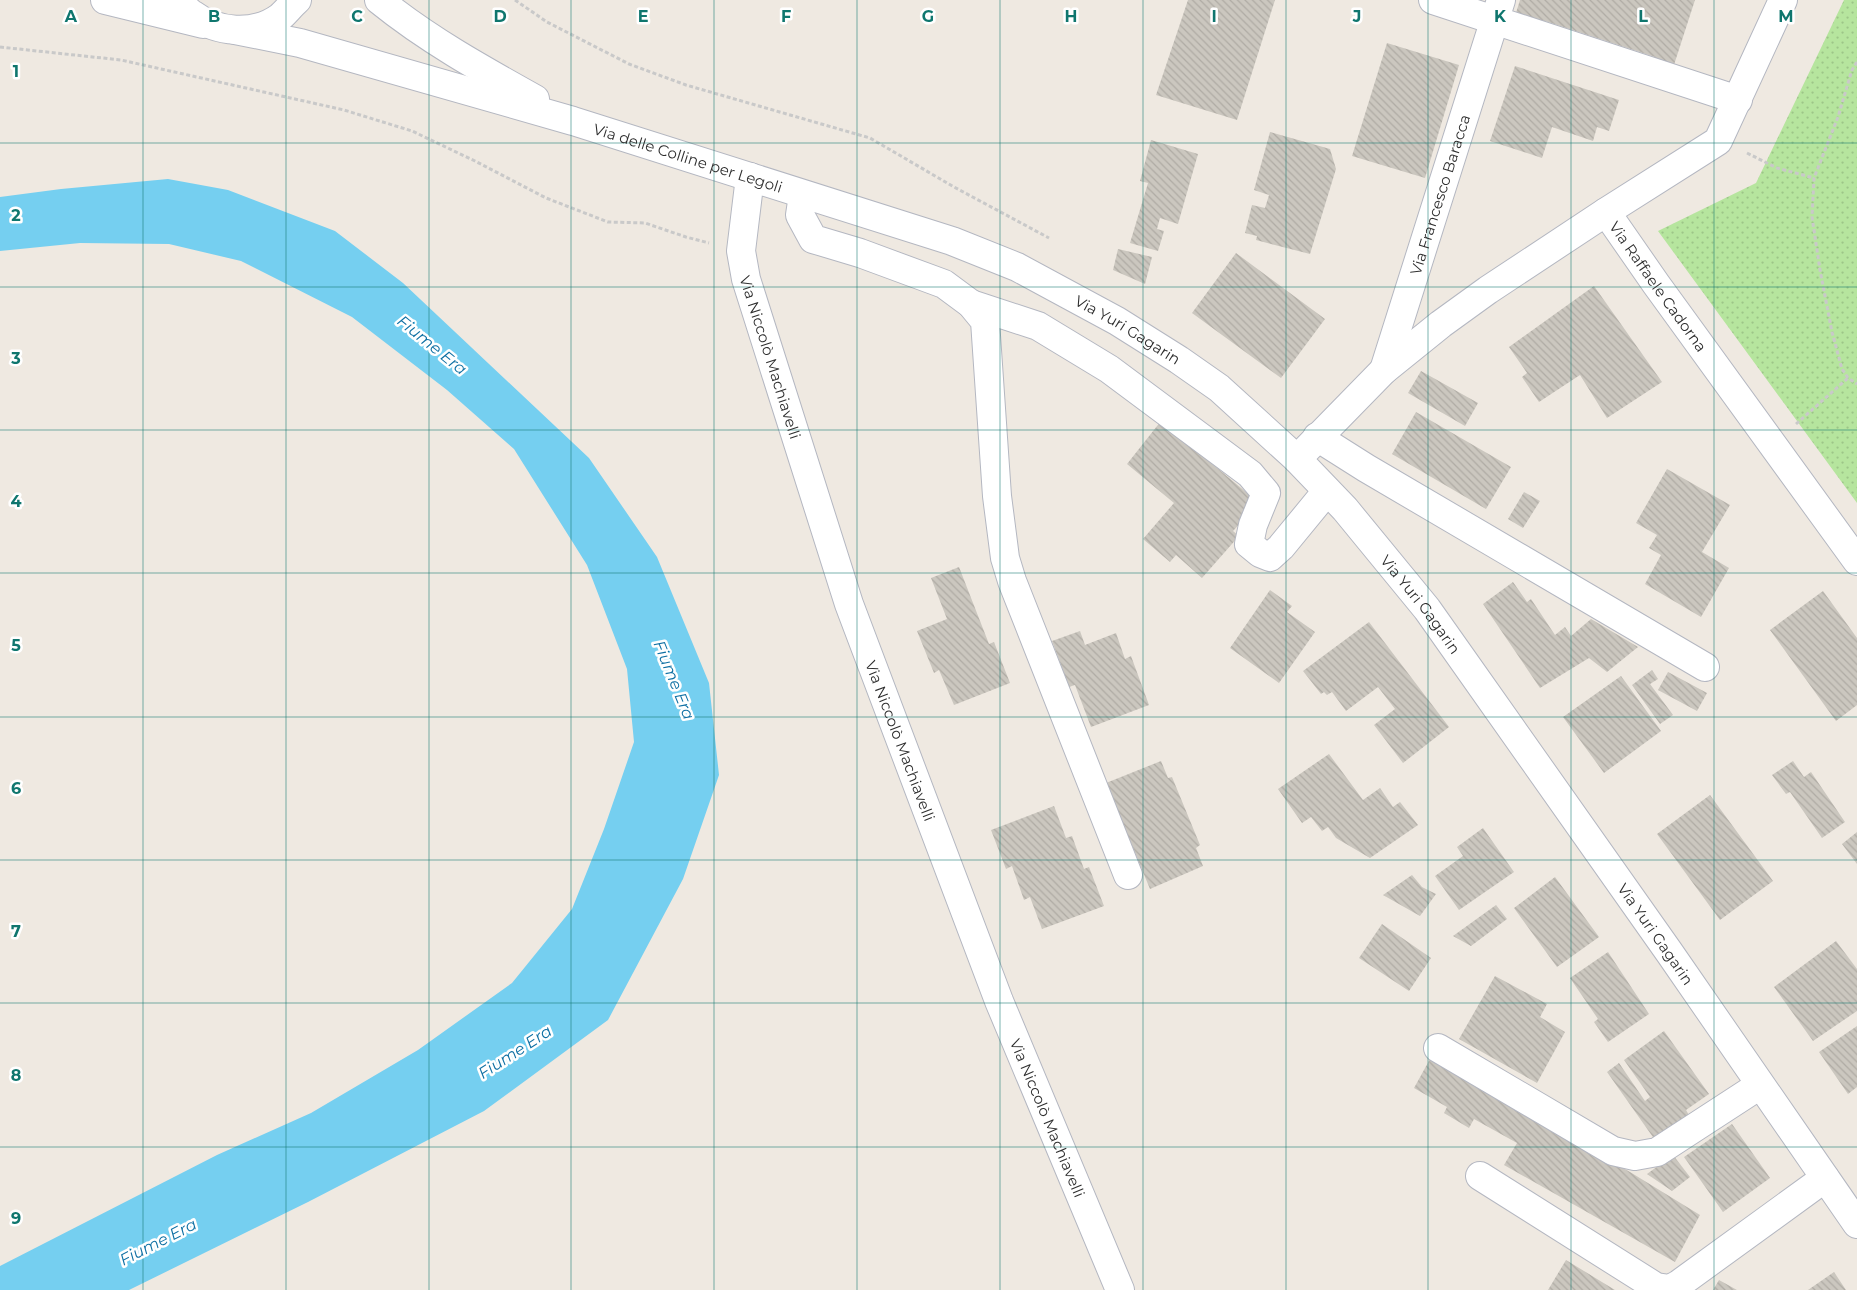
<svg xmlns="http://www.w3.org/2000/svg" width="1857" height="1290" viewBox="0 0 1857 1290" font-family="Montserrat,sans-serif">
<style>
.park{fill:url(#park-dots)}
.water{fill:#75cff0}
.building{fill:url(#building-back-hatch)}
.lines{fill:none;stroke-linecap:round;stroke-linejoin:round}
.minor-casing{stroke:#b4b7c1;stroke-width:30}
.path{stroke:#c9c9c9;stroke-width:3;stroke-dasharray:4 2.5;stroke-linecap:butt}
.minor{stroke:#fff;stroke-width:28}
.grid{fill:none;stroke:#0f766e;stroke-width:1;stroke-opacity:0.55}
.labels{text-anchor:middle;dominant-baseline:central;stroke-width:5;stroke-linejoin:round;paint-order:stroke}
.street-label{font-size:15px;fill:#2e2e2e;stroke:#fff}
.water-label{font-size:16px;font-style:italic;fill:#0d6fa3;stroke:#fff}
.grid-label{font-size:16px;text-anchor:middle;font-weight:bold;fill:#0f766e;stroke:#fff;stroke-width:5;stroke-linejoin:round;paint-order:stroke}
</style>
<defs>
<pattern id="park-dots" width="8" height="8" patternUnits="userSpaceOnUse" patternTransform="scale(1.25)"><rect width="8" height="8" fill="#b6e59e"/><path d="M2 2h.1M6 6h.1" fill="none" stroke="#9dc588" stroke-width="1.8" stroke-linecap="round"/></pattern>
<pattern id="building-back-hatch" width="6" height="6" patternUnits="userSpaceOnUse" patternTransform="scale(1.25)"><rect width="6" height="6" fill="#cbc7bf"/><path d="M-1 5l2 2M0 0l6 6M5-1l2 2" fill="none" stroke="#afaba4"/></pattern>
</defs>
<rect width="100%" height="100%" fill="#efe9e1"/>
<!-- park -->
<path class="park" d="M1844 0H1857V503L1658 231 1756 183Z"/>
<!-- water -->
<path class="water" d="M168 179 228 190 335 231 403 283 589 458 657 557 709 683 719 775 683 879 608 1020 484 1111 308 1202 129 1290H0V1266L217 1155 311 1113 418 1050 512 983 572 909 604 829 634 742 627 669 587 565 514 449 447 390 352 317 241 261 169 244 80 243 0 251V197L61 189Z"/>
<!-- building -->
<path class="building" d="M1188 0H1275L1237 120 1156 95Z
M1520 0H1695L1672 71 1652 65 1655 57 1548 22 1541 20 1540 23 1515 16Z
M1387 43 1459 65 1425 178 1352 156Z
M1515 66 1619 100 1609 131 1597 127 1593 141 1552 127 1542 158 1490 141Z
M1270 132 1330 149 1336 169 1310 254 1256 240 1257 236 1245 233 1252 205 1265 208 1269 195 1254 190Z
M1151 140 1198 154 1178 224 1160 218 1157 229 1164 231 1158 251 1130 243 1148 183 1140 181Z
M1118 249 1152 257 1145 284 1113 270Z
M1236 253 1325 319 1281 378 1192 313Z
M1594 286 1662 382 1607 418 1580 375 1539 402 1522 377 1527 373 1509 347Z
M1421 371 1478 403 1465 426 1408 393Z
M1416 412 1511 467 1486 509 1392 454Z
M1161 421 1259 503 1233 531 1239 536 1202 578 1176 555 1170 562 1143 539 1174 503 1127 464Z
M1667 469 1730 505 1702 552 1729 568 1701 617 1645 584 1661 555 1649 548 1657 535 1636 523Z
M1524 492 1540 501 1523 528 1508 519Z
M959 567 989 644 994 642 1010 683 954 705 939 670 934 673 917 631 947 619 931 578Z
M1513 582 1527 602 1531 599 1555 635 1565 627 1571 636 1591 619 1638 647 1607 672 1589 658 1540 688 1483 604Z
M1270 590 1292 606 1287 612 1315 632 1279 683 1230 648Z
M1823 591 1857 638V705L1836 721 1770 630Z
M1369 622 1449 727 1403 763 1374 725 1395 709 1378 687 1346 711 1332 692 1327 695 1324 692 1321 694 1303 671Z
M1080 631 1085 645 1116 633 1125 659 1131 656 1149 705 1091 727 1075 685 1069 687 1052 641Z
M1652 670 1658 679 1650 684 1673 715 1660 724 1632 685Z
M1668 672 1707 693 1697 711 1658 690Z
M1621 676 1661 731 1604 773 1563 717Z
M1329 754 1363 800 1380 788 1393 807 1400 802 1418 825 1370 858 1336 838 1328 827 1322 831 1311 817 1302 823 1278 789Z
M1161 761 1168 778 1172 777 1200 845 1196 848 1203 866 1150 889 1106 783Z
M1793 761 1804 777 1811 772 1845 822 1822 838 1790 792 1786 794 1772 775Z
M1710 795 1773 881 1720 920 1657 834Z
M1054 806 1066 838 1072 836 1084 869 1089 867 1104 906 1042 929 1030 897 1024 900 1012 866 1006 869 991 830Z
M1483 828 1514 872 1459 910 1435 876 1463 856 1457 847Z
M1857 832V864L1842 844Z
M1412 875 1422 887 1436 894 1420 916 1383 895Z
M1555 877 1599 937 1557 967 1514 908Z
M1496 905 1507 919 1471 946 1453 936Z
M1382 924 1431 958 1409 991 1359 958Z
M1836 941 1857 969V1011L1813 1041 1774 987Z
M1608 952 1649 1014 1608 1042 1594 1022 1598 1019 1570 978Z
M1495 976 1547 1004 1540 1017 1565 1032 1537 1083 1459 1039Z
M1857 1026V1087L1848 1094 1819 1052Z
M1664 1031 1709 1094 1686 1110 1690 1117 1655 1140 1607 1072 1619 1063 1645 1101 1650 1097 1624 1060Z
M1430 1059 1630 1172 1700 1215 1675 1262 1504 1165 1517 1143 1474 1119 1469 1128 1444 1113 1447 1107 1414 1088Z
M1732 1124 1770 1178 1723 1212 1684 1157Z
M1673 1155 1690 1177 1672 1191 1647 1174Z
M1566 1260 1615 1290H1548Z
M1834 1272 1846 1290H1808Z
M1719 1280 1737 1290H1713Z"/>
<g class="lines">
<defs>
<g id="minor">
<path d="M105 0 203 24"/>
<path d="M178 0C183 5 187 11 192 14 217 33 254 36 280 17 286 12 291 5 297 0"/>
<path d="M379 0C427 39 481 69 535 99"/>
<path d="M1433 0 1738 100"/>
<path id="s1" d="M235 30 300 43 573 121 952 241 1017 267 1117 321 1179 360 1219 388 1297 459 1345 509 1427 609 1669 952 1857 1224"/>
<path id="s2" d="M750 177 741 251 746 279 849 604 999 1001 1120 1290"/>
<path d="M803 195 800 215 813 239 860 253 944 284 971 304 985 321 997 496 1005 558 1012 581 1128 875"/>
<path id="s3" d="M1606 212 1656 284 1857 561"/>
<path d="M971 304 1038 326 1109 369 1250 474 1266 493 1253 525 1249 544 1260 553 1270 557 1281 547 1327 491"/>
<path id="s4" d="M1384 370 1501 0"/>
<path d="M1317 437 1366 468 1705 667"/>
<path d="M1297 459 1384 370 1441 324 1488 290 1606 212 1718 141 1783 0"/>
<path d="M1438 1048 1613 1151 1635 1156 1657 1152 1760 1085"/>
<path d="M1480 1176 1656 1287 1670 1289 1679 1284 1825 1178"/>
</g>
</defs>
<!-- minor casing -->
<use href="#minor" class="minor-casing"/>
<!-- path -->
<path class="path" d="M515 0 547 22 629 64 686 85 870 138 954 187 1049 238
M0 47 121 60 344 110 412 131 475 161 546 198 608 222 645 223 686 237 709 243
M1857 62 1852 70 1838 117 1814 178 1812 217 1820 270 1832 332 1842 369 1848 378 1857 384
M1747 153 1777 168 1814 178
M1796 424 1848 378"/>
<!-- minor -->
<use href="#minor" class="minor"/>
</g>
<!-- grid -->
<path class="grid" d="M143 0V1290M286 0V1290M429 0V1290M571 0V1290M714 0V1290M857 0V1290M1000 0V1290M1143 0V1290M1286 0V1290M1428 0V1290M1571 0V1290M1714 0V1290M0 143H1857M0 287H1857M0 430H1857M0 573H1857M0 717H1857M0 860H1857M0 1003H1857M0 1147H1857"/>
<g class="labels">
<!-- street labels -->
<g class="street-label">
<text stroke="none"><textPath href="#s1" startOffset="471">Via delle Colline per Legoli</textPath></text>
<text stroke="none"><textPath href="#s4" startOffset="184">Via Francesco Baracca</textPath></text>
<text stroke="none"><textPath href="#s3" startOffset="91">Via Raffaele Cadorna</textPath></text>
<text stroke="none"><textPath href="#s1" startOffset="945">Via Yuri Gagarin</textPath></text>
<text stroke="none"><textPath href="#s2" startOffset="185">Via Niccolò Machiavelli</textPath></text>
<text stroke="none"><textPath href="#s1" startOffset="1350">Via Yuri Gagarin</textPath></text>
<text stroke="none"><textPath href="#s2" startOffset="590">Via Niccolò Machiavelli</textPath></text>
<text stroke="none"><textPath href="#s1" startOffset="1755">Via Yuri Gagarin</textPath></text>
<text stroke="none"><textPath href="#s2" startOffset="995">Via Niccolò Machiavelli</textPath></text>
</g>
<!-- water labels -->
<g class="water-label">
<text transform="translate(432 345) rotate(39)">Fiume Era</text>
<text transform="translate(674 680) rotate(68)">Fiume Era</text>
<text transform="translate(515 1052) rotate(-33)">Fiume Era</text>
<text transform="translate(158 1242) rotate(-27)">Fiume Era</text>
</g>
</g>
<g class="grid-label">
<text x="71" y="22">A</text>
<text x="214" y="22">B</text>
<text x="357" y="22">C</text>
<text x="500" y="22">D</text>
<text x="643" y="22">E</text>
<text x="786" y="22">F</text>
<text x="928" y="22">G</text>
<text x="1071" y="22">H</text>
<text x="1214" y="22">I</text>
<text x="1357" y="22">J</text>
<text x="1500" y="22">K</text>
<text x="1643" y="22">L</text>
<text x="1786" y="22">M</text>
<text x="16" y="77">1</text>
<text x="16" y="221">2</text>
<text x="16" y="364">3</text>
<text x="16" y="507">4</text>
<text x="16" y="651">5</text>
<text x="16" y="794">6</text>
<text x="16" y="937">7</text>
<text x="16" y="1081">8</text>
<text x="16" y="1224">9</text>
</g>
</svg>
